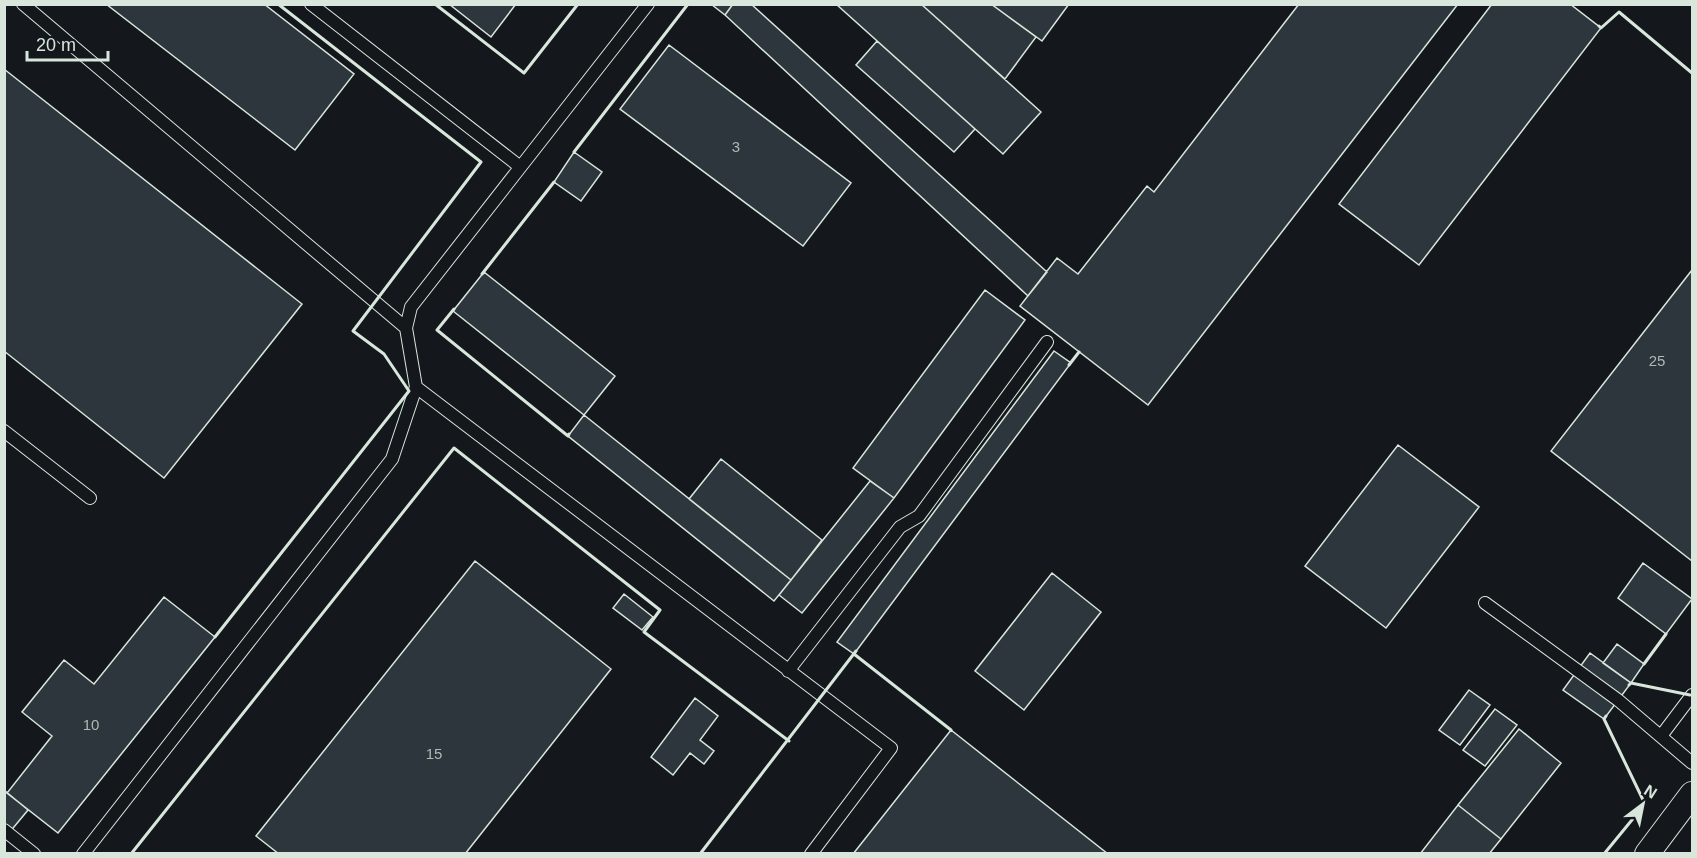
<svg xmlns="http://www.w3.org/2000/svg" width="1697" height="858" viewBox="0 0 1697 858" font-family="Helvetica,sans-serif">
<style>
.building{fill:#2c363c;stroke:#d8e6dc;stroke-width:1.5}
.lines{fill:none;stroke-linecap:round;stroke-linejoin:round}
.lane-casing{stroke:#d8e6dc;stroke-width:14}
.street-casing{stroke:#d8e6dc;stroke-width:26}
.lane{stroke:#14181c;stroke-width:12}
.street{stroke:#14181c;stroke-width:24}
.wall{stroke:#d8e6dc;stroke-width:3}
.labels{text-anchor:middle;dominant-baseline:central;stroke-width:4.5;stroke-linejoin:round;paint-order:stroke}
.number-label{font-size:15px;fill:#adbab4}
</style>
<rect width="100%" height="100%" fill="#14181c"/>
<!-- building -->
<path class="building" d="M106 4H264L354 74 295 150Z
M449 4H516L491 37Z
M711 4H733L725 15Z
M733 4H751L1047 272 1028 296 725 15Z
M836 4H921L1041 112 1003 154Z
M921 4H991L1036 37 1005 79Z
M991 4H1069L1042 41Z
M1299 4H1458L1148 405 1020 306 1057 258 1078 274 1147 186 1154 192Z
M1492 4H1570L1601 28 1419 265 1339 204Z
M877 41 975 129 954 152 856 65Z
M669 45 851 183 803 246 620 109Z
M4 69 302 304 164 478 4 351Z
M574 152 602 172 581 201 554 182Z
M1692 270V561L1551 451Z
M484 272 615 376 584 415 453 311Z
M985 290 1025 320 894 498 853 468Z
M1054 351 1071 363 854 654 837 642Z
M584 415 791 580 774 601 568 436Z
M1398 445 1479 507 1386 628 1305 566Z
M721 459 822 540 791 580 689 499Z
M870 481 894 498 802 613 779 595Z
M475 561 611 669 465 854H279L256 836Z
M1643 563 1692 599 1666 634 1618 598Z
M1052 573 1101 612 1024 710 975 671Z
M624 594 653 617 642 630 613 608Z
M164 597 215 637 58 833 7 793 52 736 22 712 64 660 94 684Z
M1617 644 1644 664 1631 683 1603 663Z
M1590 653 1631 683 1604 719 1563 690Z
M1469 690 1490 705 1460 745 1439 730Z
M695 698 718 716 700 740 714 751 704 764 690 753 673 775 651 757Z
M1495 709 1517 725 1485 766 1463 750Z
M1519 729 1561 763 1501 839 1458 805Z
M951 730 1108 854H853Z
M4 790 28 810 4 839Z
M1458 805 1501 839 1489 854H1420Z"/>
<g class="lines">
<defs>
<path id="lane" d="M23 4 406 328
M311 4 519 166
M416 387 891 748 811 854
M4 431 90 498
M1485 603 1618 700 1692 763
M788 671 900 527 919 516 1047 342
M1661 736 1692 695
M4 830 34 854
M83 854 392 459 416 387 406 328 411 307 648 4"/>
<path id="street" d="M1647 854 1692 794"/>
</defs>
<!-- lane casing -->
<use href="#lane" class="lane-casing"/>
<!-- street casing -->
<use href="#street" class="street-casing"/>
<!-- lane -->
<use href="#lane" class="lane"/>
<!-- street -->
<use href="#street" class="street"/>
<!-- wall -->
<path class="wall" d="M435 4 524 73 578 4
M1599 26 1601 28 1619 12 1692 73
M574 152 688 4
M482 274 554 182
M454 309 437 330 568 436 569 434
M1069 365 1079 352
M215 637 409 391 384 354 353 331 481 162 278 4
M854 654 951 730
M1644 664 1666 634
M1629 685 1631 683 1690 695
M131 854 454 448 660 610 644 632 789 741
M700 854 856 651
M1604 854 1645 804 1604 719 1606 716"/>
</g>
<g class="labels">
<!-- number labels -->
<g class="number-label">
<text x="736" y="146">3</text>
<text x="1657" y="360">25</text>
<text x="91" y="724">10</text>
<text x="434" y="753">15</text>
</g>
</g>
<!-- border -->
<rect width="1697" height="858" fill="none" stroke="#d8e6dc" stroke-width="12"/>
<!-- north arrow -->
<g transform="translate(1643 804) rotate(32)" stroke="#14181c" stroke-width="4.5" paint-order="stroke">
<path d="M0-4.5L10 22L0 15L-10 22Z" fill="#d8e6dc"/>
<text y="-9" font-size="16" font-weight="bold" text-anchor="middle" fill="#d8e6dc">N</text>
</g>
<!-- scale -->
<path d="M27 51v9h81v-9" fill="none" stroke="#d8e6dc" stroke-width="3"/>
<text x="36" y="51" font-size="18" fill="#d8e6dc" stroke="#14181c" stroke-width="4.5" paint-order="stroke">20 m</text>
</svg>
